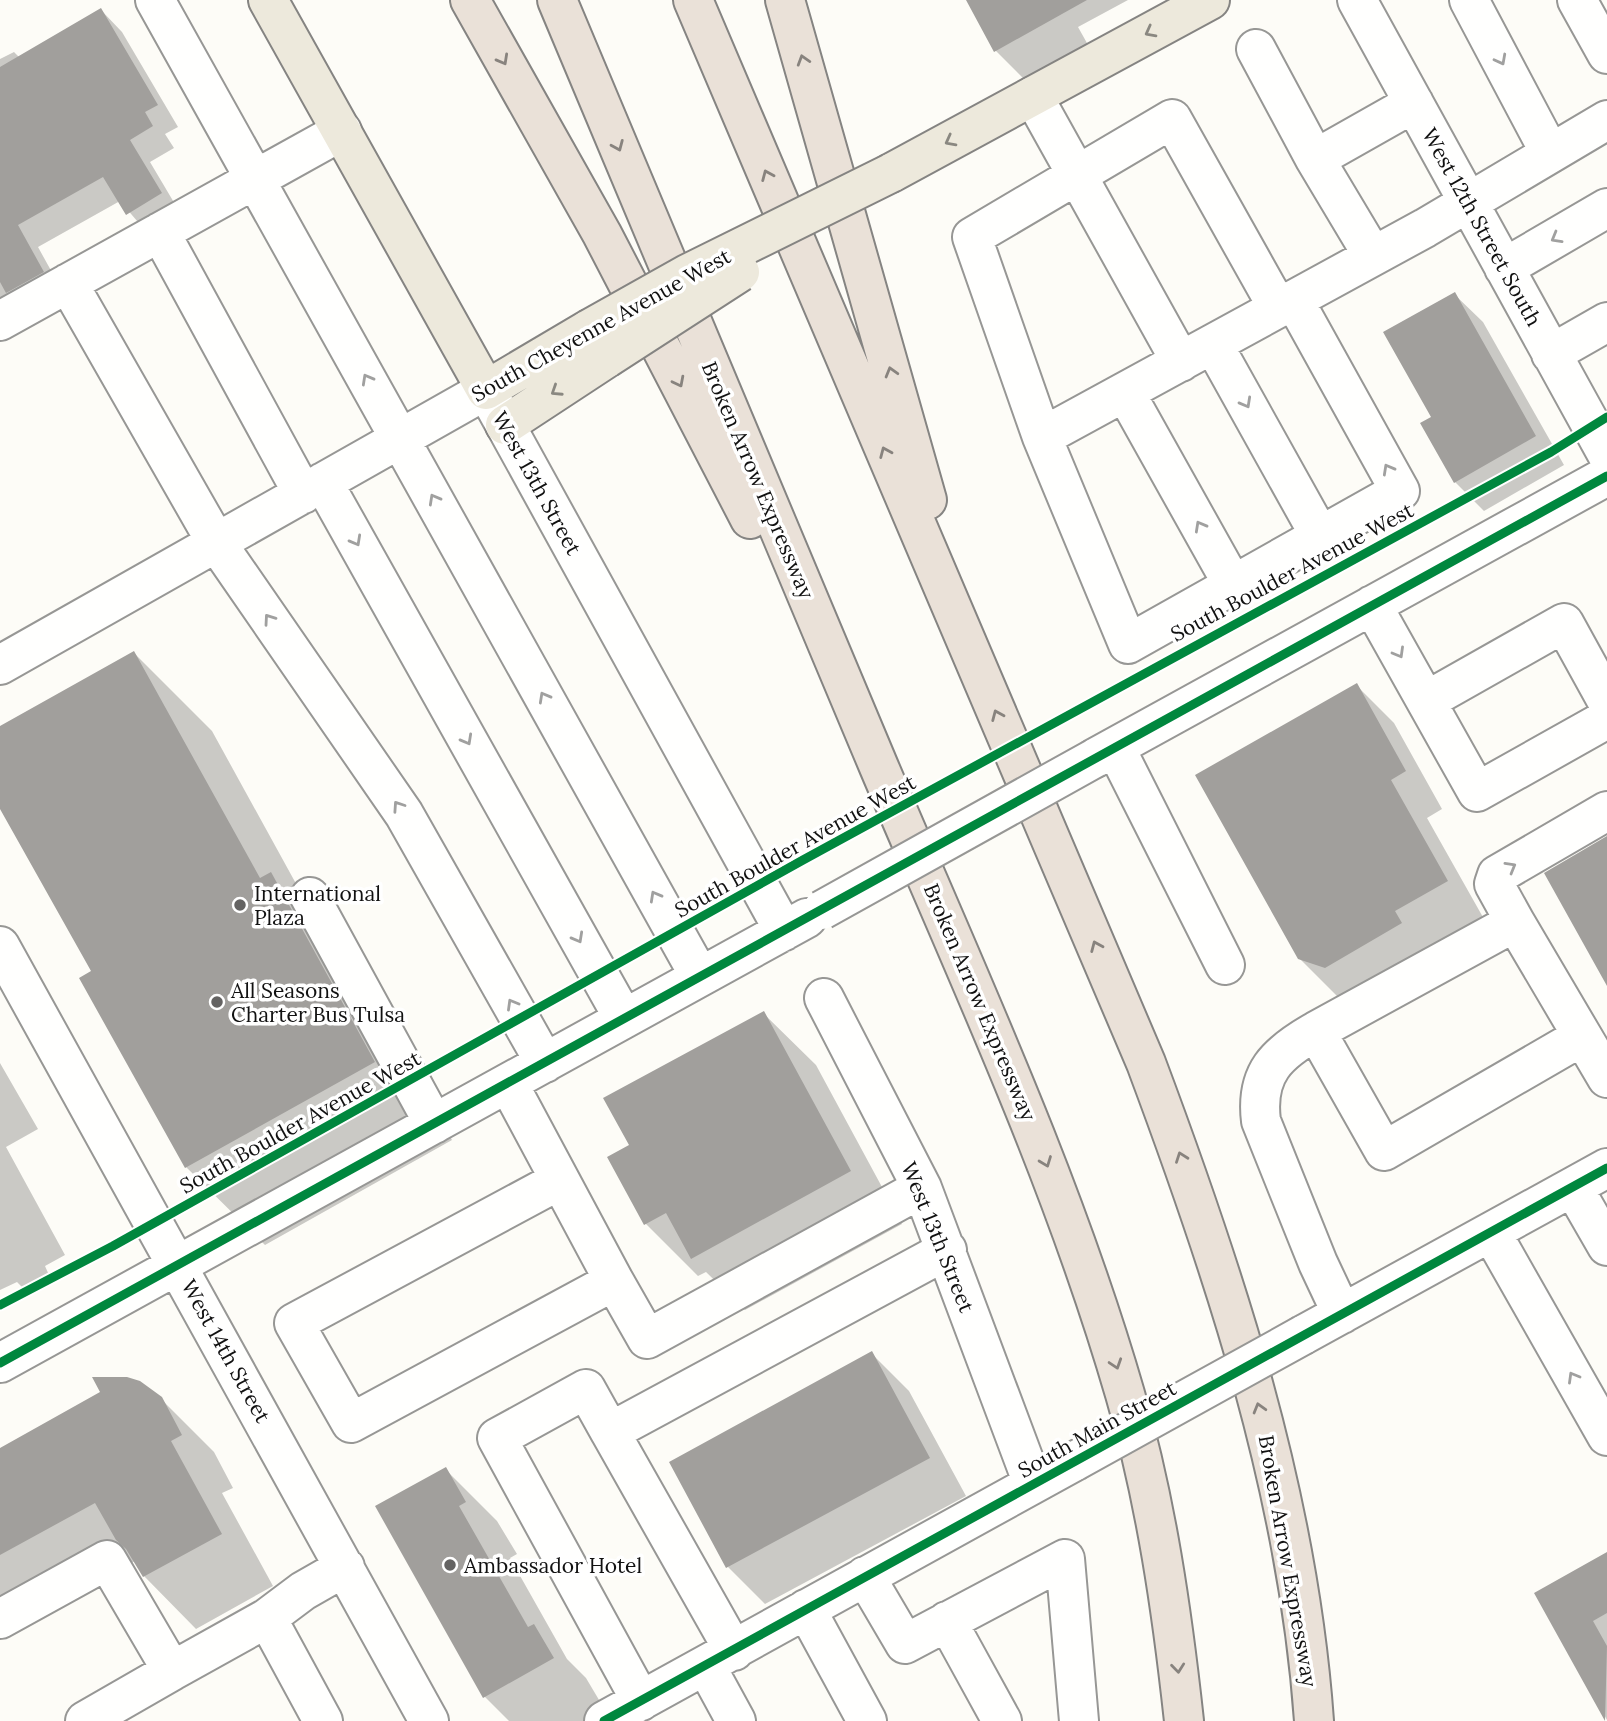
<svg xmlns="http://www.w3.org/2000/svg" width="1607" height="1721" viewBox="0 0 1607 1721" font-family="Lora,serif">
<style>
.shadow{fill:#0003}
.building{fill:#a19f9c}
.lines{fill:none;stroke-linecap:round;stroke-linejoin:round}
.minor-casing{stroke:#979795;stroke-width:42}
.major-casing{stroke:#858482;stroke-width:42}
.highway-casing{stroke:#858482;stroke-width:42}
.minor{stroke:#fffffe;stroke-width:38}
.major{stroke:#ede9dc;stroke-width:38}
.highway{stroke:#eae1d8;stroke-width:38}
.minor-bridge-casing{stroke:#979795;stroke-width:42;stroke-linecap:butt}
.major-bridge-casing{stroke:#858482;stroke-width:42;stroke-linecap:butt}
.minor-bridge{stroke:#fffffe;stroke-width:38}
.major-bridge{stroke:#ede9dc;stroke-width:38}
.cycleway-casing{stroke:#fff;stroke-width:13}
.cycleway{stroke:#00873e;stroke-width:9}
.oneway{stroke:#8a8881}
.oneway2{stroke:#88837e}
.oneway3{stroke:#a0a09f}
.poi-dot{fill:#646362;stroke:#fff;stroke-width:2.5}
.labels{text-anchor:middle;dominant-baseline:central;stroke-width:7;stroke-linejoin:round;paint-order:stroke}
.street-label{font-size:21px;fill:#111;stroke:#fff}
.poi-label{font-size:21px;fill:#111;stroke:#fff;text-anchor:start}
</style>
<rect width="100%" height="100%" fill="#fdfcf7"/>
<!-- shadow -->
<path class="shadow" d="M968 0H1128L1078 27 1092 52 1031 86 996 51Z
M101 10 122 32 178 127 165 134 174 148 150 162 182 216 149 235 120 201 38 247 64 294 0 332V59L14 52 19 57Z
M1454 294 1483 322 1564 465 1484 511 1455 482 1433 418Z
M134 653 212 731 316 920 348 952 452 1140 265 1245 186 1167 93 972 0 805V728Z
M1356 685 1394 723 1442 809 1427 818 1484 919 1363 1004 1337 996 1299 958Z
M763 1013 816 1065 902 1224 745 1310 706 1272 698 1276 646 1224 609 1157 631 1145Z
M0 1063 38 1129 6 1147 65 1255 45 1266 49 1275 24 1289 17 1282 0 1290Z
M872 1354 909 1391 966 1496 765 1604 728 1567Z
M161 1399 214 1452 233 1488 222 1493 273 1586 196 1629 144 1576 135 1561 0 1636V1450Z
M445 1469 497 1521 517 1554 510 1558 567 1659 586 1678 605 1710 586 1721H509L485 1697Z
M1607 1554V1720L1536 1594Z"/>
<!-- building -->
<path class="building" d="M966 0H1087L994 52Z
M101 8 158 105 145 112 153 126 130 140 162 193 126 215 103 177 18 225 44 272 6 293 0 282V67Z
M1455 292 1536 436 1454 483 1420 423 1431 417 1383 332Z
M134 651 260 878 271 872 375 1062 185 1168 79 978 91 971 0 809V726Z
M1357 683 1406 771 1391 780 1448 881 1395 911 1402 923 1325 968 1298 959 1195 775Z
M1607 836V986L1544 873Z
M764 1011 851 1171 691 1259 666 1213 644 1225 607 1157 629 1145 603 1098Z
M872 1351 930 1458 726 1568 669 1462Z
M92 1377H127L140 1381 162 1397 182 1435 171 1441 222 1534 143 1577 126 1549 116 1540 95 1503 0 1555V1448L100 1392Z
M446 1467 466 1502 459 1506 528 1627 534 1624 554 1658 483 1698 375 1506Z
M1607 1552V1613L1593 1621 1607 1646 1605 1721 1534 1593Z"/>
<g class="lines">
<defs>
<path id="minor" d="M155 0 700 977
M1357 0 1607 454
M1469 0 1550 153
M1577 0 1607 54
M1256 49 1315 159 1414 103
M1033 96 1181 362
M1315 159 1373 256
M160 232 303 494
M1504 268 1607 208
M68 283 216 542 404 814 545 1063
M1278 308 1172 119 972 237 1042 437 1128 644 1400 491 1294 300
M0 321 342 131
M1213 344 1320 536
M1551 354 1607 322
M1125 392 1233 585
M1042 437 1425 228 1607 120
M323 482 624 1019
M1372 605 1477 792 1607 719
M0 665 486 390 784 931
M1426 701 1564 623 1607 701
M1115 747 1225 965
M1095 758 1607 476
M310 897 434 1124
M1515 922 1494 884 1497 875 1607 811
M0 946 429 1721
M824 998 922 1188 1033 1484
M1316 1031C1277 1053 1255 1073 1261 1121L1318 1263 1342 1314
M1581 1037 1384 1151 1316 1031 1515 922 1607 1078
M508 1083 614 1281 351 1423 294 1323 560 1180
M1573 1187 1607 1246
M1491 1232 1607 1436
M614 1281 647 1339 922 1188
M1303 1335 1607 1168
M0 1363 807 918
M610 1432 586 1389 497 1438 641 1701
M865 1576 905 1644 1065 1559 1079 1721
M806 1609 867 1721
M267 1618 323 1721
M0 1619 107 1560 172 1671 267 1618 303 1591 345 1567
M947 1621 1002 1721
M734 1651 610 1432 947 1250
M706 1666 736 1721
M85 1721 172 1671
M604 1721 1075 1461"/>
<path id="major" d="M268 0 486 390 589 329
M891 173 1210 0
M505 425 607 358"/>
<path id="highway" d="M470 0 602 234 750 519
M557 0C665 255 771 511 879 767 967 974 1062 1177 1125 1394 1156 1500 1172 1611 1184 1721
M693 0 1146 1063C1225 1274 1298 1494 1314 1721
M785 0 927 500"/>
</defs>
<!-- minor casing -->
<use href="#minor" class="minor-casing"/>
<!-- major casing -->
<use href="#major" class="major-casing"/>
<!-- highway casing -->
<use href="#highway" class="highway-casing"/>
<!-- minor -->
<use href="#minor" class="minor"/>
<!-- major -->
<use href="#major" class="major"/>
<!-- highway -->
<use href="#highway" class="highway"/>
<defs>
<path id="minor-bridge" d="M822 910 1095 758
M1075 1461 1303 1335"/>
<path id="major-bridge" d="M589 329 687 274 891 173
M607 358 740 272"/>
</defs>
<!-- minor-bridge casing -->
<use href="#minor-bridge" class="minor-bridge-casing"/>
<!-- major-bridge casing -->
<use href="#major-bridge" class="major-bridge-casing"/>
<!-- minor-bridge -->
<use href="#minor-bridge" class="minor-bridge"/>
<!-- major-bridge -->
<use href="#major-bridge" class="major-bridge"/>
<defs>
<path id="cycleway" d="M0 1305 113 1246 803 860 1551 452 1607 417
M0 1363 1607 476
M604 1721 1607 1168"/>
</defs>
<!-- cycleway casing -->
<use href="#cycleway" class="cycleway-casing"/>
<!-- cycleway -->
<use href="#cycleway" class="cycleway"/>
</g>
<!-- one-way arrows -->
<defs><path id="oneway-chevron" d="M-2-3.5L2.5 0L-2 3.5" fill="none" stroke-width="1.6" stroke-linecap="round" stroke-linejoin="round" transform="scale(1.75)"/></defs>
<g class="oneway">
<use href="#oneway-chevron" transform="translate(1150 32) rotate(152)"/>
<use href="#oneway-chevron" transform="translate(950 141) rotate(152)"/>
<use href="#oneway-chevron" transform="translate(556 391) rotate(147)"/>
</g>
<g class="oneway2">
<use href="#oneway-chevron" transform="translate(503 60) rotate(61)"/>
<use href="#oneway-chevron" transform="translate(803 60) rotate(-107)"/>
<use href="#oneway-chevron" transform="translate(618 146) rotate(67)"/>
<use href="#oneway-chevron" transform="translate(767 175) rotate(-113)"/>
<use href="#oneway-chevron" transform="translate(891 372) rotate(-106)"/>
<use href="#oneway-chevron" transform="translate(679 382) rotate(63)"/>
<use href="#oneway-chevron" transform="translate(885 452) rotate(-113)"/>
<use href="#oneway-chevron" transform="translate(997 715) rotate(-113)"/>
<use href="#oneway-chevron" transform="translate(1096 946) rotate(-113)"/>
<use href="#oneway-chevron" transform="translate(1181 1157) rotate(-110)"/>
<use href="#oneway-chevron" transform="translate(1046 1162) rotate(69)"/>
<use href="#oneway-chevron" transform="translate(1116 1364) rotate(72)"/>
<use href="#oneway-chevron" transform="translate(1259 1408) rotate(-106)"/>
<use href="#oneway-chevron" transform="translate(1178 1668) rotate(84)"/>
</g>
<g class="oneway3">
<use href="#oneway-chevron" transform="translate(1501 60) rotate(62)"/>
<use href="#oneway-chevron" transform="translate(1556 238) rotate(150)"/>
<use href="#oneway-chevron" transform="translate(367 379) rotate(-119)"/>
<use href="#oneway-chevron" transform="translate(1246 403) rotate(61)"/>
<use href="#oneway-chevron" transform="translate(1388 469) rotate(-119)"/>
<use href="#oneway-chevron" transform="translate(434 499) rotate(-119)"/>
<use href="#oneway-chevron" transform="translate(1200 526) rotate(-119)"/>
<use href="#oneway-chevron" transform="translate(356 541) rotate(61)"/>
<use href="#oneway-chevron" transform="translate(269 619) rotate(-125)"/>
<use href="#oneway-chevron" transform="translate(1399 653) rotate(60)"/>
<use href="#oneway-chevron" transform="translate(544 697) rotate(-119)"/>
<use href="#oneway-chevron" transform="translate(467 740) rotate(61)"/>
<use href="#oneway-chevron" transform="translate(398 806) rotate(-124)"/>
<use href="#oneway-chevron" transform="translate(1511 867) rotate(-30)"/>
<use href="#oneway-chevron" transform="translate(655 896) rotate(-119)"/>
<use href="#oneway-chevron" transform="translate(578 938) rotate(61)"/>
<use href="#oneway-chevron" transform="translate(512 1004) rotate(-120)"/>
<use href="#oneway-chevron" transform="translate(1573 1377) rotate(-120)"/>
</g>
<!-- markers -->
<g class="poi-dot">
<circle cx="240" cy="905" r="7"/>
<circle cx="217" cy="1002" r="7"/>
<circle cx="450" cy="1565" r="7"/>
</g>
<g class="labels">
<!-- street labels -->
<g class="street-label">
<text transform="translate(1482 227) rotate(61)">West 12th Street South</text>
<text transform="translate(601 325) rotate(-29)">South Cheyenne Avenue West</text>
<text transform="translate(758 480) rotate(67)">Broken Arrow Expressway</text>
<text transform="translate(537 483) rotate(61)">West 13th Street</text>
<text transform="translate(1292 572) rotate(-28)">South Boulder Avenue West</text>
<text transform="translate(795 846) rotate(-29)">South Boulder Avenue West</text>
<text transform="translate(980 1002) rotate(67)">Broken Arrow Expressway</text>
<text transform="translate(300 1122) rotate(-29)">South Boulder Avenue West</text>
<text transform="translate(938 1237) rotate(68)">West 13th Street</text>
<text transform="translate(226 1351) rotate(61)">West 14th Street</text>
<text transform="translate(1097 1429) rotate(-29)">South Main Street</text>
<text transform="translate(1288 1561) rotate(80)">Broken Arrow Expressway</text>
</g>
<!-- poi labels -->
<g class="poi-label">
<text x="254" y="893">International<tspan x="254" dy="24">Plaza</tspan></text>
<text x="231" y="990">All Seasons<tspan x="231" dy="24">Charter Bus Tulsa</tspan></text>
<text x="464" y="1565">Ambassador Hotel</text>
</g>
</g>
</svg>
